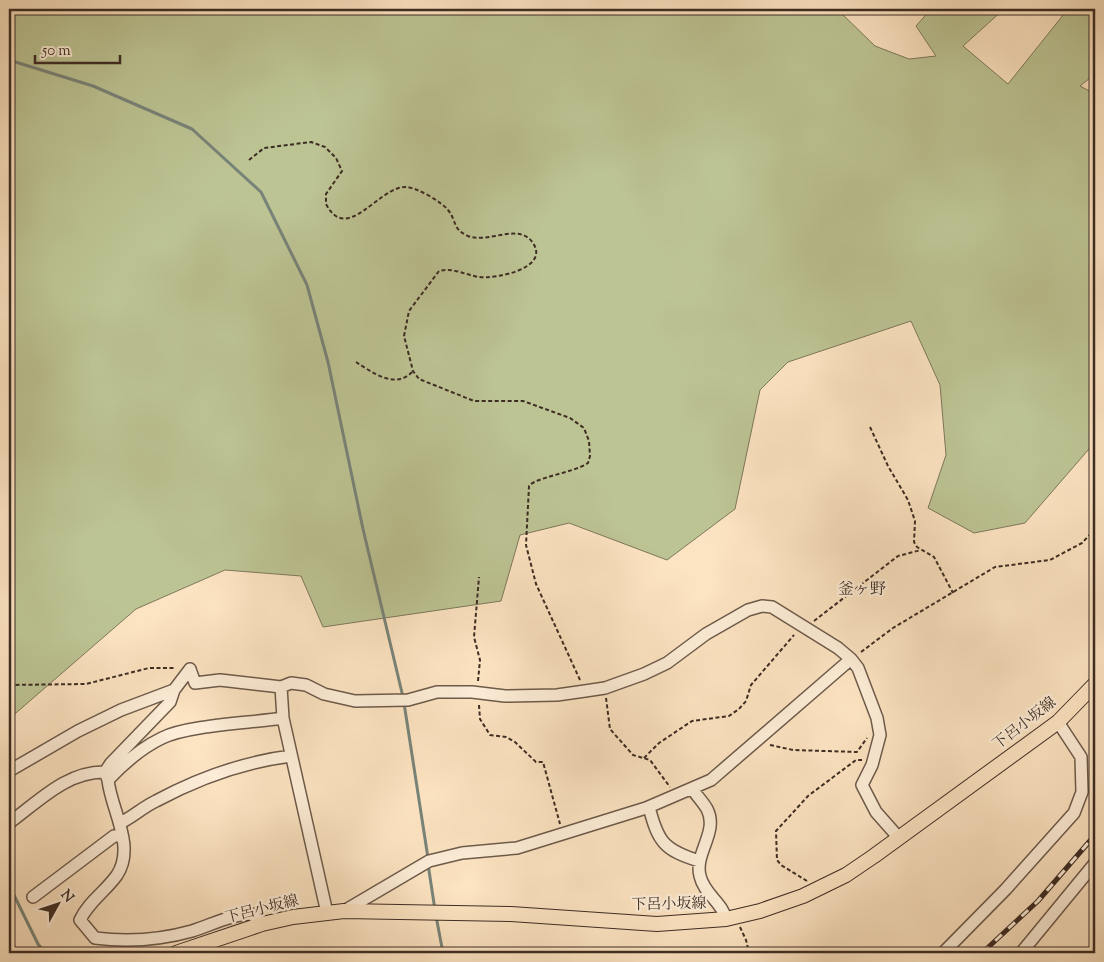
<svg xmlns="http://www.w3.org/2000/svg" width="1104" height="962" viewBox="0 0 1104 962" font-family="'Sorts Mill Goudy','Noto Serif JP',serif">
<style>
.green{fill:#bdc494;stroke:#7d785c}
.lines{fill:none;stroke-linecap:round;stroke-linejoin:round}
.stream{stroke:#788479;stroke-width:3}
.minor-casing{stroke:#6d5a4b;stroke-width:14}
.major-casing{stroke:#3d2c24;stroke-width:16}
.path{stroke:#3d2c24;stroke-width:2;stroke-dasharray:4 2.5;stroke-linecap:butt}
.minor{stroke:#fdedd7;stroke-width:11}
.major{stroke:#fce3c1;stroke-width:14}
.rail-casing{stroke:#3d2c24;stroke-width:5}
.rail{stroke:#fdedd7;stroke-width:3;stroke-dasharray:9;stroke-linecap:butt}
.labels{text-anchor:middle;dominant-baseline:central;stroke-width:4.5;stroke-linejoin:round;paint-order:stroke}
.street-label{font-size:15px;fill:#3d2c24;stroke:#fdedd7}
.neighbourhood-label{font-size:16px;fill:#3d2c24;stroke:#fdedd7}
</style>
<rect width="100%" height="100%" fill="#fce3c1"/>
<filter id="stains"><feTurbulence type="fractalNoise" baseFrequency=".004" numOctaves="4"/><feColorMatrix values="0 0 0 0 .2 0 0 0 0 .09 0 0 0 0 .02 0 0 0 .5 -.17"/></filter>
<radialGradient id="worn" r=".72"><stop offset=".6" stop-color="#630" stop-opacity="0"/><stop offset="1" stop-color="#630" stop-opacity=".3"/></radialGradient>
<!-- green -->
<path class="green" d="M9 9H837L875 46 909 59 936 56 916 26 931 9H1004L963 46 1008 84 1068 9H1095V74L1080 86 1095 94V442L1025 523 974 533 928 508 946 455 940 385 911 321 788 362 760 390 735 509 667 560 569 523 520 535 501 601 323 627 301 576 225 570 136 609 9 719Z"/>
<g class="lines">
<!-- stream -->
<path class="stream" d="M9 60 93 86 192 129 261 192 307 285 328 362 363 529 403 697
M404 703 428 858
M428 864 435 910
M9 885 38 944 45 953
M436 916 443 953"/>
<defs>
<path id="minor" d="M190 669 195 683 220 680 281 687 291 683 306 685 324 694 355 701 408 700 437 692H472L505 696 557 695 585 691 605 688 644 674 667 663 706 634 748 610 762 606 772 607 838 648 851 659 858 668 877 718 880 735 872 765 862 785 876 812 899 838
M281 687 283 718 327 913
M9 771 78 731 121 710 174 690 190 669
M105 772 111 763 170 702 174 690
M693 790C697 796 703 802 707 809 719 832 694 853 700 876 704 894 722 902 726 919
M649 807C658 842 664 850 699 861
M9 823C38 802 67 771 105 772L108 780
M120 823C133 817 143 807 156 801 199 778 243 762 291 756
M33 897 114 836 122 835
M344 911 429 861 462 853 517 848 646 808 711 780 851 659
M262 924 252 914C232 914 211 925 192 931 160 940 127 942 95 938L80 920C89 901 106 891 117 875 136 846 111 810 108 780 124 763 141 748 162 738 188 725 252 723 283 718
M943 953 1006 889 1074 813 1082 792 1081 757 1058 722
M1021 953 1095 863"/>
<path id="major" d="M176 953 262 924 293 917 344 911 511 914 657 924 726 919 760 911 803 896 846 875 874 856 1058 722 1095 684"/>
</defs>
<!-- minor casing -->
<use href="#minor" class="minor-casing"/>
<!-- major casing -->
<use href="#major" class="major-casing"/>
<!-- path -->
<path class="path" d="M249 160 264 148 311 142 325 147 336 158 342 171 326 194V204C347 245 379 186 406 187 416 187 442 202 448 210 457 221 452 229 468 236 488 244 519 222 533 243 550 269 495 279 479 277 465 275 453 267 439 271L409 311 404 336 413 371 419 379 474 401H523L570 418 584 428 589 441 590 456 588 463C573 473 536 477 529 486L526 545 536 584 580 680
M356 362C373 373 396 390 413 371
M870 427 888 466 908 500 915 521 914 542 917 547 934 557 953 593
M814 621 898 556 921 550
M861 652 893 628 995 567 1050 560 1082 543 1095 529
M478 681 480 660 474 637 479 577
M9 685 86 684 149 668H175
M606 698 610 729 633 755 650 760 670 787
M479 705 480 719 490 735 506 737 515 742 536 762H543L560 824
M770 745 793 750 857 752 867 738
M644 758 659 743 692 721 729 716 739 709 746 701 751 685 794 635
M807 881 781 865 777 860 776 831 808 796 856 760H862
M740 927 746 940 749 953"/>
<!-- minor -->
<use href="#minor" class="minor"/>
<!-- major -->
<use href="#major" class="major"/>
<defs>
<path id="rail" d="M982 953 1038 901 1095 835"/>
</defs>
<!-- rail casing -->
<use href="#rail" class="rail-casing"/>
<!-- rail -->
<use href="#rail" class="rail"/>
</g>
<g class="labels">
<!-- street labels -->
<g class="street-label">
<text transform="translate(1025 724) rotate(-38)">下呂小坂線</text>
<text transform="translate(669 905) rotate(-1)">下呂小坂線</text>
<text transform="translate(262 910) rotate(-14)">下呂小坂線</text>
</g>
<!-- neighbourhood labels -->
<g class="neighbourhood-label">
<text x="862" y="590">釜ヶ野</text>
</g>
</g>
<!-- margin -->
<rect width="1104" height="962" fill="none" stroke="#fce3c1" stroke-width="30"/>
<rect x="10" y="10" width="1084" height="942" fill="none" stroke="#3d2c24" stroke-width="2.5"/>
<rect x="15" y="15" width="1074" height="932" fill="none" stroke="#3d2c24"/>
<!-- north arrow -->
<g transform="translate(58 904) rotate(50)" stroke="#fdedd7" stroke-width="4" paint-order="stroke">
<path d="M0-4L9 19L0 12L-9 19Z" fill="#3d2c24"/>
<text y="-8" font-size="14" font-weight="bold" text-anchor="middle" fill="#3d2c24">N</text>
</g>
<!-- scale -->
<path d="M35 55v8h85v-8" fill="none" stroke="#3d2c24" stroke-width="2.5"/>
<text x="42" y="55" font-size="15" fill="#3d2c24" stroke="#fdedd7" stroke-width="4" paint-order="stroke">50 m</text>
<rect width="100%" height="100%" filter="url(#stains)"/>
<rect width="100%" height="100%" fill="url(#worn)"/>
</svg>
